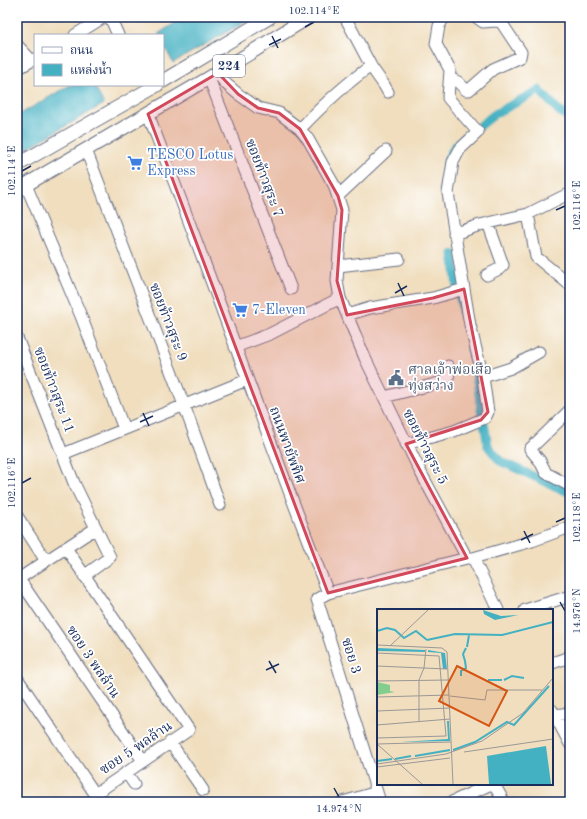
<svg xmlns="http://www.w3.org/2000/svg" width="587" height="819" viewBox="0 0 587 819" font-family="'Old Standard TT','Noto Serif Thai',serif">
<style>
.water{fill:#44b1c2;stroke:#307090}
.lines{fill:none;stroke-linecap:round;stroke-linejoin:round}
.canal{stroke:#44b1c2;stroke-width:9}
.minor-casing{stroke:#666c80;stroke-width:13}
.major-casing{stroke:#666c80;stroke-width:15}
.minor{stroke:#fff;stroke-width:11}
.major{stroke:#fff;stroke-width:13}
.marked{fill:#d1495b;fill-opacity:0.2;stroke:#d1495b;stroke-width:3;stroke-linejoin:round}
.ticks{fill:none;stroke:#1b2f5e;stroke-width:1.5}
.labels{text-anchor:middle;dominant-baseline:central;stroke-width:3.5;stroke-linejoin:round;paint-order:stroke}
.shield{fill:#fff;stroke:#5f6d8e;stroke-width:1}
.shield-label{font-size:13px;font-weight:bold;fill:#1b2f5e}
.shop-label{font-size:14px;fill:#366cbe;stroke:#fff;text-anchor:start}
.street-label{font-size:14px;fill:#1b2f5e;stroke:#fff}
.service-label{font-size:14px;fill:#4e5e75;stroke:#fff;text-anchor:start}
.inset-river{fill:none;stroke:#44b1c2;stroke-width:2}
.inset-road{fill:none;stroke:#9b9898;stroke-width:1}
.view{fill:#d45514;fill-opacity:0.15;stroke:#d45514;stroke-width:2}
.inset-edge{fill:none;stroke:#1b2f5e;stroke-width:2}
.neatline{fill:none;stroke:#1b2f5e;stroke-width:1.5}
.ticks-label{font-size:10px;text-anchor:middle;fill:#1b2f5e}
</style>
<rect width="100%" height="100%" fill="#fff"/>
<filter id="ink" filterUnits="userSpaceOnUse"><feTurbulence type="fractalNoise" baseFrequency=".025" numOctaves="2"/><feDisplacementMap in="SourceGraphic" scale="8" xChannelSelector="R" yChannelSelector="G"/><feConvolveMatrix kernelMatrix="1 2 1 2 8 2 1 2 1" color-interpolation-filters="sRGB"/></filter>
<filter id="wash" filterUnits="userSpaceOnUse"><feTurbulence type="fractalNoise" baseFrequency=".012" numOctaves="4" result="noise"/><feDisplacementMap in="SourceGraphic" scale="16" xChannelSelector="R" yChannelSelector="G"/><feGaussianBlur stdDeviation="0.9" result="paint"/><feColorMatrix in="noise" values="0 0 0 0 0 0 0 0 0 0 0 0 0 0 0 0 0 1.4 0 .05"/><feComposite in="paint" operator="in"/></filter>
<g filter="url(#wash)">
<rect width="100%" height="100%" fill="#f0debe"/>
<!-- water -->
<path class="water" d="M184 17H253L173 63 163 43V35H159L158 34Z
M70 85H94L104 104 17 154V116Z"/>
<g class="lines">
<!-- canal -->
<path class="canal" d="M481 125 495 114 539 90 559 111 570 118
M444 188C447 159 445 152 470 133
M453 254 457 287
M459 293 463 315
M471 349 477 380 482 415
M484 423 488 446 500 461 570 493"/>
</g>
</g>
<g filter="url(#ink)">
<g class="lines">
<defs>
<path id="minor" d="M110 17 118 35
M345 17 372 68 384 85 388 92
M75 35 104 17
M17 45 32 61
M17 69 35 59
M218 73 225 83 238 94 258 108 279 113 300 129 308 139 334 185 342 210 337 281 340 298 365 358 420 471 467 558
M209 78 291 289
M450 78 458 82 466 90H469L493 69 520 57 521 52 501 22 496 21 483 22 476 17
M148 114C210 273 266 434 328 593L467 558H473L498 610
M300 129C322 106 345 84 371 66
M86 150 184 405 220 505
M26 185 81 316 124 429
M338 196 386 151
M528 214 536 257 570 285
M454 234 480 225 528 214 562 197 570 194
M338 266 399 259
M487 275 499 269 503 265 488 223
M347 315 370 308 433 298 464 289
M17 338 74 483 110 557 84 576
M235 347 270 334 340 298
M483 377 511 368 539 352
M384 397 443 382C451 379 448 373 448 366
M570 410 530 449 540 461 546 473 570 486
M406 444 454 431 485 418 488 412 483 377 470 325 448 193 453 162 460 149 478 132 448 98 450 70 436 44 439 26 444 17
M63 454 247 380
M17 516 46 561
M473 558 532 541 570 527
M19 579 143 761
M17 580 96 528
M328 593 317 599 380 802
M525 610 570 596
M552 663 570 657
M17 678 95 794 189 730 66 548
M552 710 570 744
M555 715 570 713
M170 742 203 790
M126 772 134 784
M494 784 504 802
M343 802 377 792
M452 802 491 784"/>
<path id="major" d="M163 81 270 17
M17 165 157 85
M17 190 209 78 309 17"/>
</defs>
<!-- minor casing -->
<use href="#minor" class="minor-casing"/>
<!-- major casing -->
<use href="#major" class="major-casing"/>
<!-- minor -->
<use href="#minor" class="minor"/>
<!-- major -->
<use href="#major" class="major"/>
</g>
</g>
<!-- marked area -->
<path class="marked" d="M218 73 238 94 258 108 279 113 300 129 338 196 342 210 337 281 347 315 433 298 464 289 488 412 481 420 406 444 467 558 328 593 148 114Z"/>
<!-- ticks -->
<path class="ticks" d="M305 27 314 22M272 36 278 48M269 45 281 39M22 171 31 166M556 210 565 206M398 283 404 296M395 293 407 286M143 413 149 426M140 422 153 416M22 483 31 478M556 522 565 518M524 531 530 543M521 540 533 534M560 602 565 611M269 661 276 673M266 670 279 664M334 788 339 797"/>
<!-- icons -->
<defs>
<symbol id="supermarket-bare" viewBox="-9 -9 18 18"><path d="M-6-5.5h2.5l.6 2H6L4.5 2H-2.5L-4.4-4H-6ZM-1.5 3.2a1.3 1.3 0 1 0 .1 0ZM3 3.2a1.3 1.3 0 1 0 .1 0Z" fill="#3f7fe0" stroke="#fff" stroke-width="2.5" paint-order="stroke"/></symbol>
<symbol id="civic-bare" viewBox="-9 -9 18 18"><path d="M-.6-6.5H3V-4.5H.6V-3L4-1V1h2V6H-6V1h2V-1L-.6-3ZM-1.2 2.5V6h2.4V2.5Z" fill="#5c6f8a" stroke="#fff" stroke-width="2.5" paint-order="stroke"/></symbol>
</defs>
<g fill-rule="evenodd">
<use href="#supermarket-bare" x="124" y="152" width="22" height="22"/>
<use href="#supermarket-bare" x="229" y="299" width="22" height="22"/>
<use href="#civic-bare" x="385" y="367" width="22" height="22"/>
</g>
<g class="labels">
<!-- shield labels -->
<rect class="shield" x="213" y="55" width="32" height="22" rx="3"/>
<g class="shield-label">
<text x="229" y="66">224</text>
</g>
<!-- shop labels -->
<g class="shop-label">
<text x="147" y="155">TESCO Lotus<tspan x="147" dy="16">Express</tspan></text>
<text x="252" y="310">7-Eleven</text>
</g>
<!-- street labels -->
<g class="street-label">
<text transform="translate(264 178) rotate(69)">ซอยท้าวสุระ 7</text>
<text transform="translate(168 322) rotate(69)">ซอยท้าวสุระ 9</text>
<text transform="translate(54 390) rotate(69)">ซอยท้าวสุระ 11</text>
<text transform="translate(287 445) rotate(70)">ถนนพายัพทิศ</text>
<text transform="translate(425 447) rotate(63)">ซอยท้าวสุระ 5</text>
<text transform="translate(351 656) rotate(73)">ซอย 3</text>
<text transform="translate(93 662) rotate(56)">ซอย 3 พลล้าน</text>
<text transform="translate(136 748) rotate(-34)">ซอย 5 พลล้าน</text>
</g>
<!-- service labels -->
<g class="service-label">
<text x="408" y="370">ศาลเจ้าพ่อเสือ<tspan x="408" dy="16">ทุ่งสว่าง</tspan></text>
</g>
</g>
<!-- overview -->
<g transform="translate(377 609)">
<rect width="176" height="176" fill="#f0debe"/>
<path d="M0 73 13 76V82L18 83 0 86Z" fill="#83ce8c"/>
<path d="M106 1 124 7 141 6 118 11 107 5ZM0 39 48 41V43L0 42ZM51 41 68 44 70 60H66L64 44 51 43ZM70 112H72L73 132 24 133 71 130ZM169 137 174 175H112L110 147Z" fill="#44b1c2"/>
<path class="inset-river" d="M0 22 10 19 18 21 27 29 39 22 50 31M50 31 78 25 125 26 176 13M90 38 92 26M88 52 86 45 89 39M84 67V62L89 59 88 52M111 71H125M127 71 135 67 147 69M76 141 98 133 130 113 137 116 172 77M38 147 73 141M18 150 34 147M0 152 15 150"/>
<path class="inset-road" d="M0 36 65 39 70 43 76 175M13 37 51 1M0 44 62 47 69 127 0 129M0 57 70 60M42 71V112M42 71 47 59 49 40M0 72 72 71M73 87 108 91 110 81H165M0 88 72 86M0 102 73 99M0 116 73 110M0 135 45 175M0 135 74 133M87 143 176 130M0 155 69 145 105 132 146 104 176 69M0 158 73 149"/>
<path class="view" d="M80 57 130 82 112 117 62 92Z"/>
<rect width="176" height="176" class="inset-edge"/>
</g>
<!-- margin -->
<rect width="587" height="819" fill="none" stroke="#fff" stroke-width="44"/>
<!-- legend -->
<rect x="34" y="34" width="130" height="52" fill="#ffffff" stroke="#a4acbf"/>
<rect x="42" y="47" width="20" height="6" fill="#ffffff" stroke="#a4acbf"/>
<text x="70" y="54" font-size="12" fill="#1b2f5e">ถนน</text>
<rect x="42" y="64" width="20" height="12" fill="#44b1c2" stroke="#a4acbf"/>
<text x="70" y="74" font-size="12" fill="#1b2f5e">แหล่งน้ำ</text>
<rect x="22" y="22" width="543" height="775" class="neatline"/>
<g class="ticks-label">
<text x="314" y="14">102.114°E</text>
<text transform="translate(11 171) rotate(-90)" y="4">102.114°E</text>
<text transform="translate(576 206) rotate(-90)" y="4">102.116°E</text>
<text transform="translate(11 483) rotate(-90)" y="4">102.116°E</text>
<text transform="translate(576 518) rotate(-90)" y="4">102.118°E</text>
<text transform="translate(576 611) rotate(-90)" y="4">14.976°N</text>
<text x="339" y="812">14.974°N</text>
</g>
</svg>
